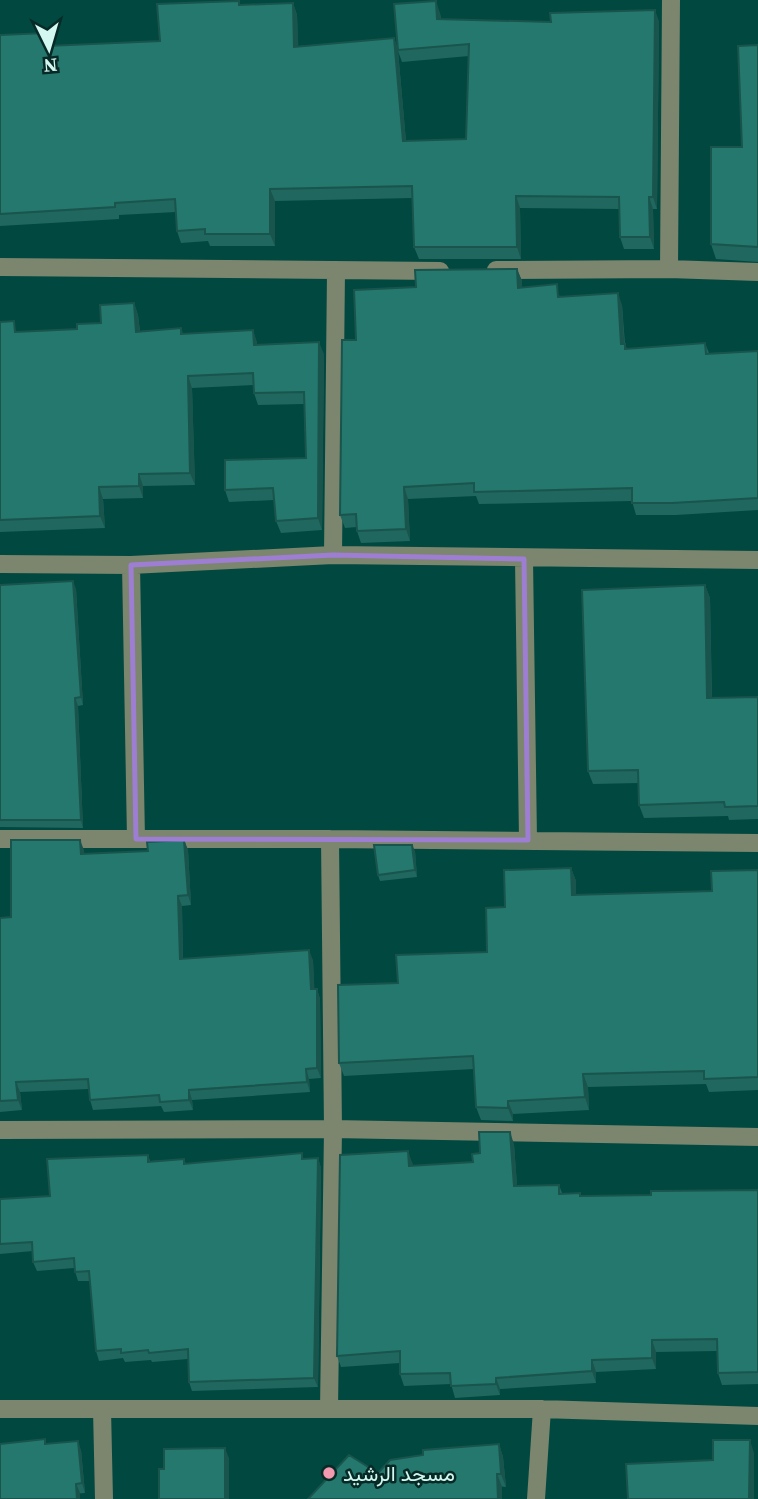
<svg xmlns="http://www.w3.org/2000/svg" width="758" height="1499" viewBox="0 0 758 1499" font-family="'Source Serif 4',Vazirmatn,serif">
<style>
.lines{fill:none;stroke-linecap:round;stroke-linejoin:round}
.minor{stroke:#7c856d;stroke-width:18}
.wall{fill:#1f675f;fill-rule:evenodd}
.shaded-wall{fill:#19544d}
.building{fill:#24786e;stroke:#19544d;stroke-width:2}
.marked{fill:none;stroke:#9e7ed3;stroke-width:5;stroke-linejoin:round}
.poi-dot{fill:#f29ab0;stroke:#072a26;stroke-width:2.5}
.labels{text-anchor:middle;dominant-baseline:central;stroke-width:5;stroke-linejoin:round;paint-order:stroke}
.poi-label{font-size:21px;fill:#d2f8f1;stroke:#072a26;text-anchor:start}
</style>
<rect width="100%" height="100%" fill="#004840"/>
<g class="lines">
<!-- minor -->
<path class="minor" d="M0 267 440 271
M669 269 671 0
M496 270 669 269 758 272
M333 555 336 271
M524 559 528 840
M0 564 131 565 333 555 758 560
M131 565 136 839
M0 839H330L758 843
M0 1130 333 1129 758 1137
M0 1409H542L758 1416
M102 1409 104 1499
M329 1409 333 1129 330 839
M536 1499 542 1409"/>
</g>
<!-- wall -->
<path class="wall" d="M239 1 240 5 293 3 297 15 298 46 394 38 398 49 440 13 441 19 551 22 659 21 657 209H653L654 249H624L620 237 619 209 520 208 521 259H419L414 247 413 198 275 201V246H210L208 241 181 243 177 231 176 212 119 215V219L0 226V35L50 46 160 41ZM398 51 402 62 469 56 466 139 406 141Z
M758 45V262L716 259 711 244 742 147Z
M517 269 522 281V288L561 296 622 305 625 344 627 349 705 343 709 353 758 351V510L676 515H636L632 501 479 504 476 496 408 499 410 541 361 543 357 531V527L345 528 340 515 356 340 416 287Z
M134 303 138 315 140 331 181 328 183 334 253 330 257 345 324 354 322 530 281 533 276 521 274 500 229 502 225 490 306 458 304 404 258 405 254 393V385L192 388 195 485 143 486V498L103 499 105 528 0 532V322L18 332 77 329 101 323Z
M0 585 76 589 83 705 78 706 83 828 0 827Z
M705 585 710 598 712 698 758 697V819L729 820 728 816 644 818 639 805V783L593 784 588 771Z
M184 840 188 850 191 905 182 906 183 959 313 960 314 989H317L320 999 321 1078 309 1079 310 1092 192 1100 193 1110 164 1112 161 1106 93 1110 90 1100 89 1089 20 1092 22 1110 0 1112V918L11 917 84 850V854L148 851Z
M415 851 417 877 380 881 378 875Z
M571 868 576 881V895L712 891 758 870V1090L709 1092 706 1084 588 1087 589 1110 513 1114V1121L481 1120 476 1107 474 1069 344 1076 339 1063 398 983 487 952 505 907Z
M514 1144 517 1186 559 1185 562 1193 582 1196 651 1195 758 1190V1384L722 1385 718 1373 717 1351 656 1352V1369L596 1372V1383L500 1389V1395L455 1398 451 1384 404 1386 400 1374V1363L341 1367 337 1356 412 1162 413 1166 473 1162 480 1153Z
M148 1155 150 1161 184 1159 186 1164 318 1158 321 1168 318 1387 192 1391 189 1382 188 1359 152 1362 151 1360 125 1362 123 1358 99 1361 96 1351 90 1281H78L74 1268 37 1271 33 1262V1251L0 1254V1199L50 1196Z
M45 1439 46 1444 81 1450 85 1493 0 1499Z
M499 1444 503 1457 506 1487 378 1473Z"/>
<!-- shaded-wall -->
<path class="shaded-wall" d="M436 1 440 13 442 31 437 19Z
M293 3 297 15 299 59 294 47Z
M655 10 659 21 657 209 653 197Z
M46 33 50 45 51 58 47 46Z
M394 38 398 50 407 153 403 141Z
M270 189 275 201V246L270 234Z
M516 196 520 208 521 259 517 247Z
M649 197 653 209 654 249 650 237Z
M517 269 522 281V300L518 288Z
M618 293 622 305 625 356 621 344Z
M134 303 138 315 141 344 136 332Z
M253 330 257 342 258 357 254 345Z
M319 342 324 354 322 530 318 518Z
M188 376 192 388 195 485 190 473Z
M139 474 143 486V498L139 486Z
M99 487 103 499 105 528 100 516Z
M404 487 408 499 410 541 406 529Z
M73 581 76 589 83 705 81 697Z
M705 585 710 598 712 712 707 698Z
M75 698 78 706 83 828 81 820Z
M80 840 84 850 85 865 81 854Z
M184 840 188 850 191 905 188 895Z
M412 845 415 851 417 877 415 870Z
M571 868 576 881V908L572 895Z
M178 896 182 906 183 970 180 959Z
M309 950 313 960 315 999 311 989Z
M317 989 320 999 321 1078 317 1068Z
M306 1069 309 1079 310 1092 307 1082Z
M583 1074 588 1087 589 1110 585 1097Z
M16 1082 20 1092 22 1110 18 1100Z
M189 1090 192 1100 193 1110 189 1100Z
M508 1101 513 1114V1121L508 1108Z
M510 1132 514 1144 518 1198 514 1186Z
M408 1151 412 1162 414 1177 409 1166Z
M318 1158 321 1168 318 1387 314 1378Z
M652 1340 656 1352V1369L652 1358Z
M592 1360 596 1372V1383L592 1371Z
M496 1378 500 1389V1395L496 1384Z
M750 1440 754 1453V1499H749Z
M78 1441 81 1450 85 1493 82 1483Z
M499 1444 503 1457 506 1487 501 1474Z
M225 1448 229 1458V1499H225Z
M497 1474 502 1487V1499H498Z
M76 1484 80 1493V1499H77Z"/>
<!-- building -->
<path class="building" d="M239 1V5L293 3 294 47 394 38 403 141 466 139 469 44 398 50 394 4 436 1 437 19 551 22 550 13 655 10 653 197H649L650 237H620L619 197 516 196 517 247H414L412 186 270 189V234H205V229L177 231 175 199 115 203V207L0 214V35L46 33 47 46 160 41 157 4Z
M758 45V247L711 244V147H742L738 46Z
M517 269 518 288 557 284 558 297 618 293 621 344H625V349L705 343 706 354 758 351V498L672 503H632V488L474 492V483L404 487 406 529 357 531 356 514 340 515 342 340H356L354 290 416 287 415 270Z
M134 303 136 332 181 328V334L253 330 254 345 319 342 318 518 276 521 273 488 225 490V460L306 458 304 392 254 393 253 373 188 376 190 473 139 474V486L99 487 100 516 0 520V322L14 321 15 332 77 329V324L101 323 100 305Z
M73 581 81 697 75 698 81 820H0V585Z
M705 585 707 698 758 697V806L725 807 724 802 639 805 638 770 588 771 582 590Z
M11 840H80L81 854 148 851 147 842 184 840 188 895 178 896 180 959 309 950 311 989H317V1068L306 1069 307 1082 189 1090V1100L160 1102 159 1095 90 1100 88 1079 16 1082 18 1100 0 1101V918L11 917Z
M374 845H412L415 870 378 875Z
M571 868 572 895 712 891 711 871 758 870V1077L704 1079V1071L583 1074 585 1097 508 1101V1108L476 1107 473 1056 339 1063 338 985 398 983 396 955 487 952 486 908 505 907 504 870Z
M479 1132H510L514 1186 559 1185V1194L580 1193V1196L651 1195V1191L758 1190V1372L718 1373 717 1339 652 1340V1358L592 1360V1371L496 1378V1384L451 1386 450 1373 400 1374V1351L337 1356 340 1155 408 1151 409 1166 473 1162 472 1154 480 1153Z
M302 1153V1159L318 1158 314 1378 189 1382 188 1349 149 1353 148 1350 121 1353V1349L96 1351 89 1271 75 1272 74 1258 33 1262 32 1242 0 1244V1199L50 1196 47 1159 148 1155V1162L184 1159V1164Z
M45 1439V1444L78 1441 82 1483 76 1484 77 1499H0V1444Z
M713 1440H750L749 1499H628L626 1464 713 1460Z
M499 1444 501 1474H497L498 1499H308L349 1455 378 1473 390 1460 423 1455V1450Z
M225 1448V1499H159V1469H164V1449Z"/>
<!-- marked area -->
<path class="marked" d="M333 555 524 559 528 840 136 839 131 565Z"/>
<!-- markers -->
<circle class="poi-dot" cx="329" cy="1473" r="7"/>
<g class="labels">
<!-- poi labels -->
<g class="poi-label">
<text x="343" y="1473">مسجد الرشيد</text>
</g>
</g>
<!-- north arrow -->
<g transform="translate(49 49) rotate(175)" stroke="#072a26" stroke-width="5" paint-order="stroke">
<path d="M0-5L12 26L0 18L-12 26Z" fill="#d2f8f1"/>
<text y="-10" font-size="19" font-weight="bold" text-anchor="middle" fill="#d2f8f1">N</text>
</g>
</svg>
